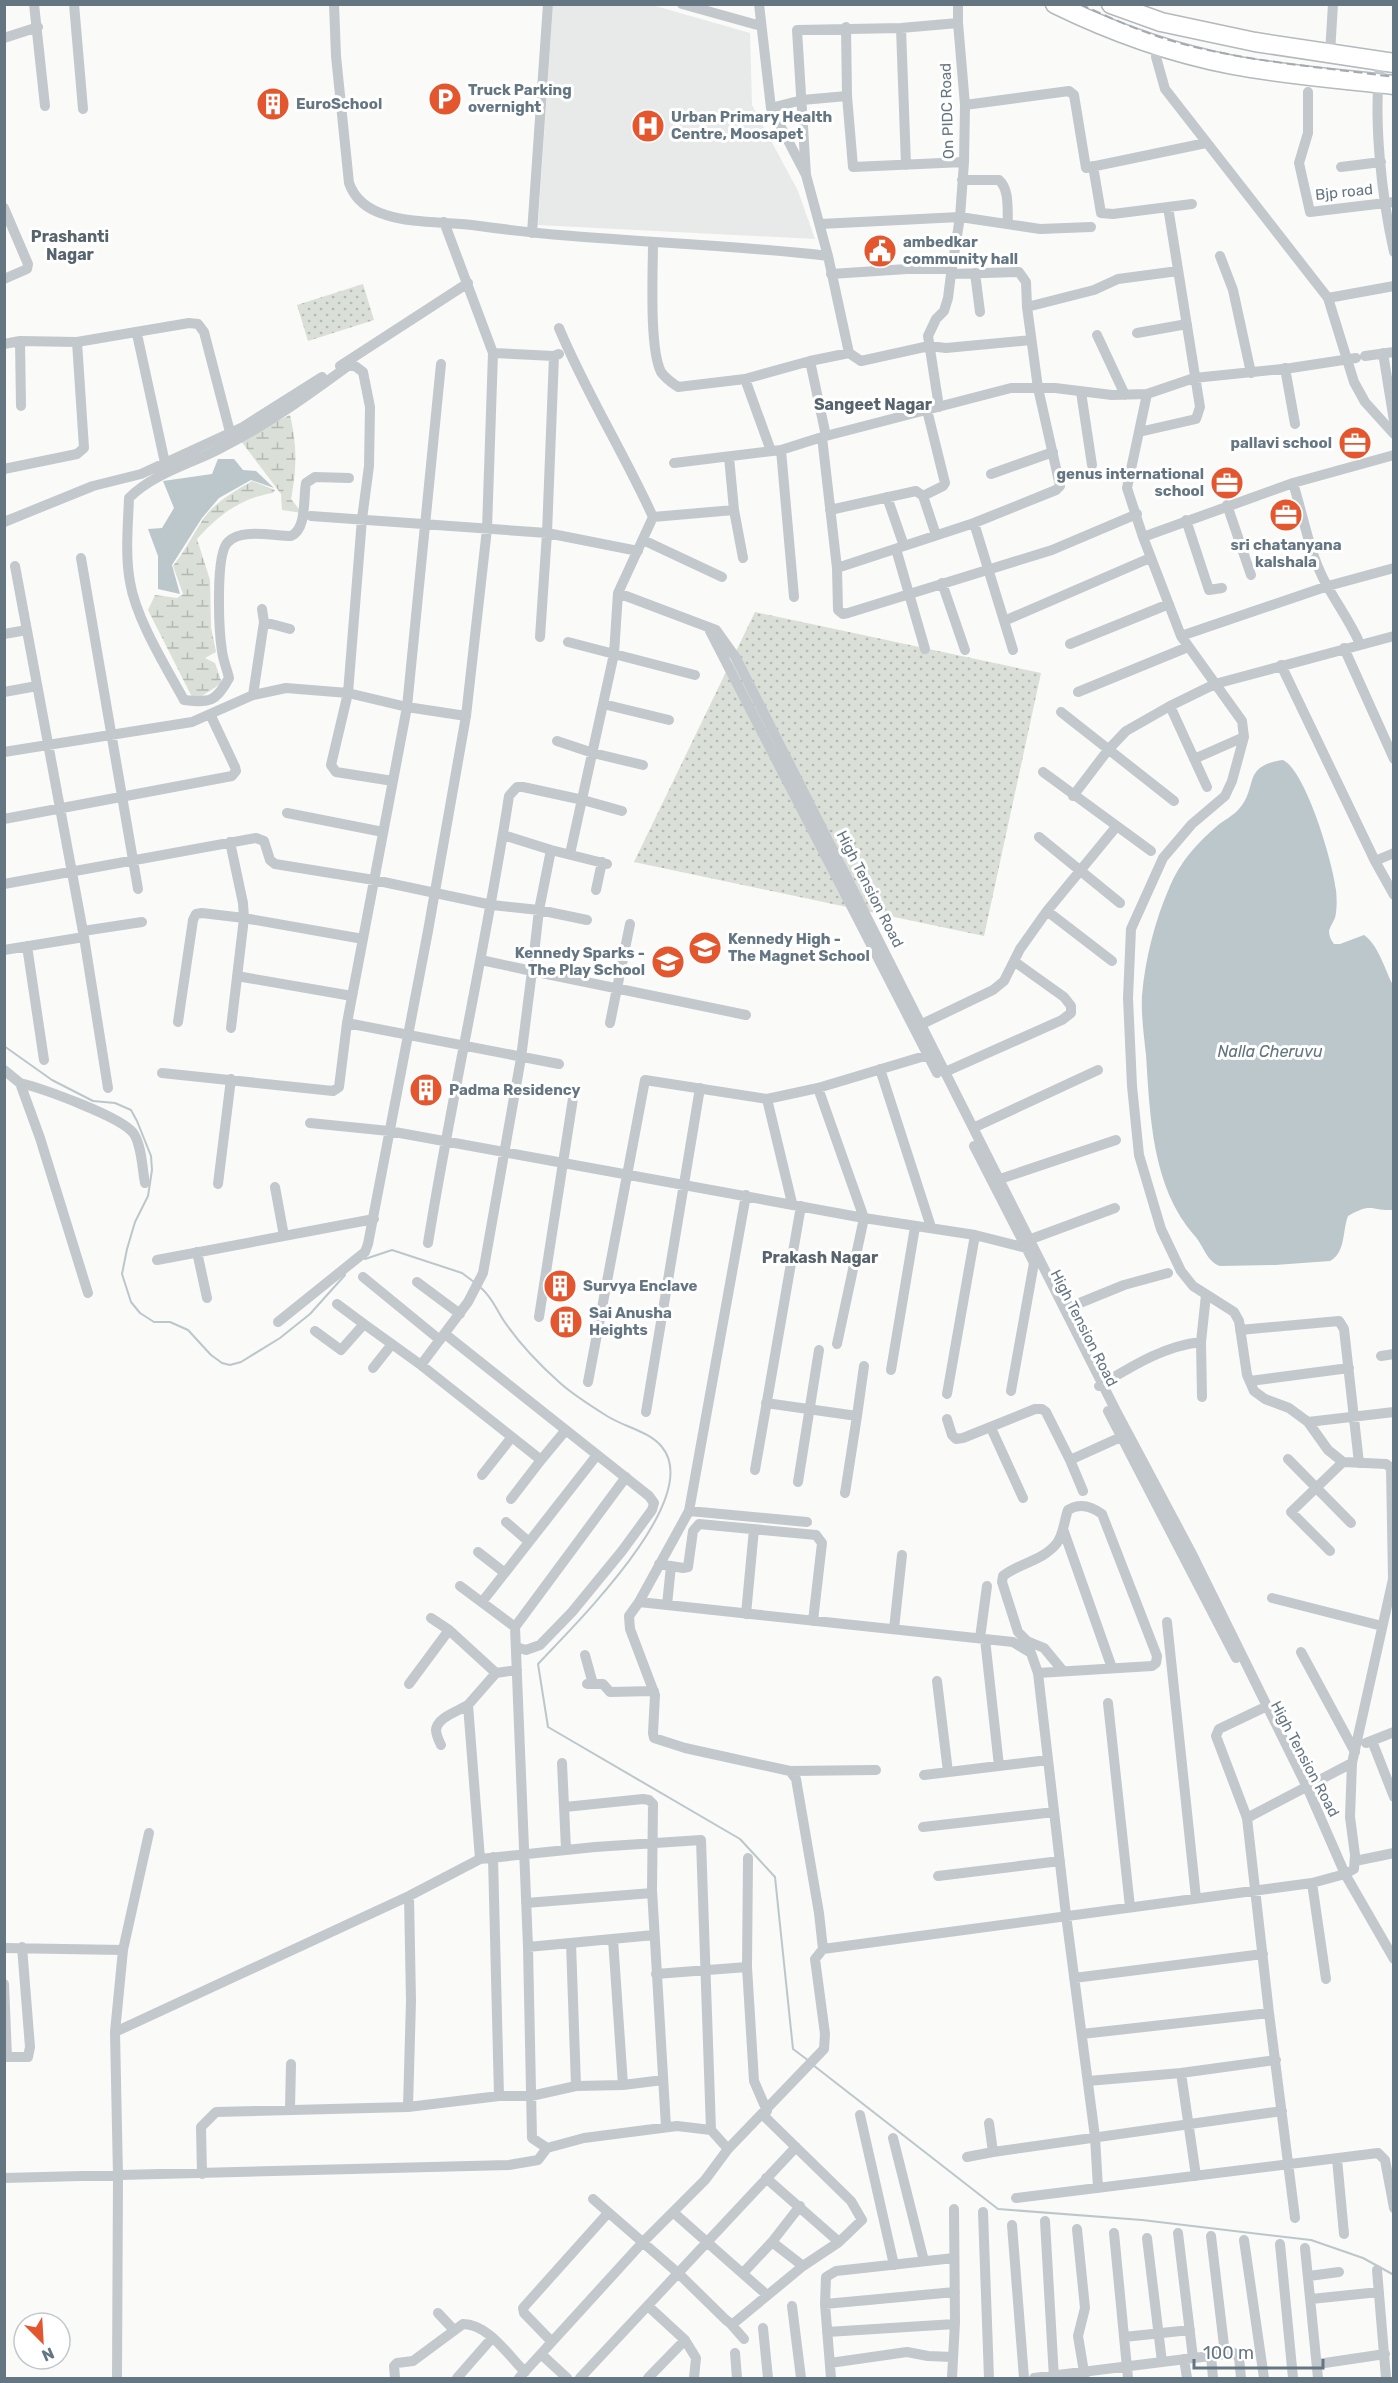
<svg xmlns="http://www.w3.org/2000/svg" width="1398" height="2383" viewBox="0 0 1398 2383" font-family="Rubik,sans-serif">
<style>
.built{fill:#e8e9e9}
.grass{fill:url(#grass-dots)}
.wetland{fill:url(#wetland-marsh)}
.water{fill:#bbc7cb}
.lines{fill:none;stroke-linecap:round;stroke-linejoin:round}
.stream{stroke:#bbc7cb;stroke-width:2}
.highway-casing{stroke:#b4b9bd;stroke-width:21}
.street{stroke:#c3c8cc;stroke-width:10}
.highway{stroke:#fff;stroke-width:18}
.rail{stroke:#a2aab0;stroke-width:2;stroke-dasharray:9 4.5;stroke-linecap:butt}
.labels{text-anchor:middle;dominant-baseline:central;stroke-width:6;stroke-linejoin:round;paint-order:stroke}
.poi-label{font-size:15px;font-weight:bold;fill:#657683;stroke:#fff;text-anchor:start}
.street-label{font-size:15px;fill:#657683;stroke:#fff}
.neighbourhood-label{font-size:16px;font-weight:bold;fill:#57646e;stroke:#fff}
.water-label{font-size:16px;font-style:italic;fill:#60757c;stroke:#fff}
</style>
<defs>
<pattern id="grass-dots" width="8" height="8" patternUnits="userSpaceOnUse" patternTransform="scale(1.5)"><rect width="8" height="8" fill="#dadfd7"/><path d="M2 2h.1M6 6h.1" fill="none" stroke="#b4b9b4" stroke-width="1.8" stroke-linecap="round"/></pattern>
<pattern id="wetland-marsh" width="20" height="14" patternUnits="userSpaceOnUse" patternTransform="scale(1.5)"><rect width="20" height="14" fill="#dadfd7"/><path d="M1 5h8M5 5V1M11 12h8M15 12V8" fill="none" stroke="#b4b9b4"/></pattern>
</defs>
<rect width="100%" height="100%" fill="#fafaf8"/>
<!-- built -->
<path class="built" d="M553 5H652L750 33 752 105 798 191 815 239 538 225Z"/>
<!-- grass -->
<path class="grass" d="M363 284 374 320 308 341 297 305Z
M755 612 1041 673 984 936 634 862Z"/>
<!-- wetland -->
<path class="wetland" d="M290 415C297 446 297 467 291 499L302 513 282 510 281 494 241 441 255 431Z
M252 481 275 490 273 493C240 498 219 515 197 539L210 580 211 627 216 652 205 658 215 663 222 683 194 701 148 610 155 595 177 598 183 594 173 566C185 551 193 534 204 518 215 502 235 491 252 481Z"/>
<!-- water -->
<path class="water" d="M218 459H234L243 470 256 471 274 488 251 480 219 498 202 518 172 565 180 594 158 589V556L148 529 162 528 174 508 163 481 212 474Z
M1283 760C1306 771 1333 863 1336 890 1337 899 1337 910 1335 918 1333 922 1330 927 1329 931 1329 936 1331 940 1334 944H1340L1364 935C1379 946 1384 968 1393 985V1210C1370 1211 1373 1202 1348 1216 1342 1232 1346 1252 1330 1261L1275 1265 1220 1266C1206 1261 1204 1246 1194 1235 1152 1187 1150 1116 1146 1055 1144 1036 1141 1015 1142 996 1145 959 1155 920 1170 886 1180 862 1197 843 1217 826 1224 820 1233 816 1239 809 1259 786 1241 766 1283 760Z"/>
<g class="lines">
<!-- stream -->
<path class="stream" d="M4 1046 52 1080 93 1101 115 1103 131 1110 137 1121 151 1156 152 1170 148 1196 135 1222 127 1249 122 1274 131 1302 140 1313 154 1322H170L188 1330 211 1355 222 1363 230 1365 241 1362 280 1338 310 1314 345 1275
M365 1259 392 1250 462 1273 474 1282
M481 1288C492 1297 496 1309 504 1321 519 1343 539 1364 559 1382 572 1394 591 1406 607 1416 624 1427 649 1431 662 1447 705 1499 572 1627 538 1664L548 1727 740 1839 775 1877 793 2049 809 2061
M813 2065 998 2209 1142 2220 1311 2240 1363 2258 1394 2275"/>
<defs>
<path id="highway" d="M1055 4C1112 32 1171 53 1233 65 1286 75 1340 79 1394 85
M1111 4 1161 22 1255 42 1394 63"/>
</defs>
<!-- highway casing -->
<use href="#highway" class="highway-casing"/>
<!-- street -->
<path class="street" d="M34 4 45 106
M74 4 83 109
M334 4 336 56 349 183C355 200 369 210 386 215 409 223 446 222 472 225 590 242 710 242 828 256L849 353 810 361 745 379 678 387C671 382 666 379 661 372 649 348 653 272 653 242
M682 4 761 26
M759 4 771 108 806 175 828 256
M958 4V23L965 105 964 162 960 217 951 274 1019 272 1026 282 1027 307 1038 388 1060 486 1056 490 974 523 837 568 838 610 843 614 848 613 1052 550 1137 514
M846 27 847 96 853 167 964 162
M901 28 906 165
M4 38 38 27
M1157 46 1156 57 1165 89 1328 298 1354 382 1365 402 1394 434
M1330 53 1333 4
M1381 61C1372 114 1382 199 1394 252
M1308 92V133L1299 163 1310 212 1394 202
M965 105 1069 91 1074 95 1086 168 1206 143
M771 108 802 100 847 96
M1093 166 1101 213 1113 214 1192 204
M1341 167 1381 162
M806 175 797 30 901 28 958 23
M962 180H999C1010 190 1007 210 1008 224
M4 208 28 264 27 269 4 279
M820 224 960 217 1040 229 1091 227
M532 233 548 4
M1220 256 1233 290 1251 373
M975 273 980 312
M831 274 907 269H952
M1328 298 1394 286
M1027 307 1094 290 1118 279 1178 271
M559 328C586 393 624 453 653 517L618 593 614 654 570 854
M1137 333 1187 324
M137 334 165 463
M1097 335 1125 395
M20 341 21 406
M4 344 20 341 77 342 189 323 198 324 204 332 230 432
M493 353 554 356 559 354
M849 353 861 361 929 346 946 348 1031 340
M1383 353 1394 421
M1365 356 1394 352
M810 361 826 436
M340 366 468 283
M1285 368 1295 424
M745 379 771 451
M1081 392 1092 465
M1147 394 1127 488 1143 537 1293 483 1394 455
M939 407 928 336 936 319 944 311 948 298 951 274
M1139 432 1196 419 1200 407 1168 207
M822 437 837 568
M781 450 794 597
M674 463 781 450 822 437 1011 388H1055L1112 395 1147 394 1194 378 1291 368 1356 358
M4 469 77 454 84 448 77 342
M991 474 1053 452
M349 478 315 477 306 483C303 499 307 529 291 536 274 536 241 528 228 542 215 554 219 632 222 651 223 660 227 669 229 678 216 702 210 703 184 700 166 667 136 619 130 582 125 554 128 526 129 498 154 473 191 464 221 448 267 425 307 396 348 366H355L363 372 370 407 369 466 362 519 348 693 331 765 336 772 393 781
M1293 483C1303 515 1309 551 1324 580 1336 603 1350 621 1360 644
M923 496 943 486 945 483 927 410
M887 497 904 546
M1227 505 1251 575
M734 510 743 558
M830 510 916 491 923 496 936 535
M311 516 547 533 638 551
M653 517 734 510 729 457
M1186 520 1209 590 1222 588
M4 522 93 486 141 474 243 427 322 377
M974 523 1013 650
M643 540 722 577
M896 549 925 649
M81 558 138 889
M942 583 965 650
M618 593 716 630 736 658 1116 1411 1191 1552 1307 1787 1345 1874 1394 1959
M1004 621 1150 558
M264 622 290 629
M710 631 937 1073
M4 634 27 630
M1181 636 1328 586 1394 568
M540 637 547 533 554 356
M568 642 695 675
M1070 644 1169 604
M1344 648 1394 759
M1281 665 1375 861 1394 895
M4 692 37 686
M1078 692 1188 647
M253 695 264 622 262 609
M603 704 669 720
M1061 712 1174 801
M557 741 593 753 643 765
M4 752 192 722 253 695 286 688 348 693 407 707 466 716
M1194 759 1244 737
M1043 772 1151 851
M1207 787 1170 706 1215 684 1394 636
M1073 796 1108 750 1126 731 1170 706
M287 813 383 832
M4 819 232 776 236 771 235 767 210 714
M503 835 551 850
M1039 837 1120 903
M230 842 243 903 244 918 231 1028
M1375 861 1394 853
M607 864 551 850 539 910 532 971 746 1015
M4 884 256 838 264 841 270 860 275 864 374 880 492 905 539 910 587 920
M596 890 602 862
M1047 911 1112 961
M83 931 142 922
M84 937 108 1088
M27 946 44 1060
M4 950 84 937 15 566
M237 976 352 996
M178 1022 193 920 196 914 202 913 244 918 363 939
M347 1023 559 1064
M610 1023 630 924
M922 1024 993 990 1004 981 1020 949 1047 911 1116 827
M880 1069 931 1227
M4 1070 20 1083 40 1138 88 1293
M945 1072 1062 1020 1071 1013V1006L1064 997 1015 962
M162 1073 333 1091 339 1087 347 1023 407 707 441 364
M20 1083C41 1088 123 1117 134 1134 142 1147 142 1168 145 1183
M818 1088 864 1218 837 1344
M767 1099 792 1203
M310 1123 389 1131 864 1218 975 1235 1026 1248
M973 1128 1098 1070
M974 1146 1034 1263
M1000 1179 1116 1140
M218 1184 231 1079
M275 1187 284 1236
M746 1195 689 1511 807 1522
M1023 1242 1115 1208
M428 1243C452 1094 486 946 509 796L517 787H523L583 800 622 811
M197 1252 207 1298
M157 1260 374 1219
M363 1277 440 1340
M417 1282 460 1314
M337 1304 364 1324
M1065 1309 1124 1285 1168 1273
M539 1317 574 1092
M278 1322 365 1252 368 1244 428 931 466 716 487 529 493 353 444 222
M1240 1330 1339 1321 1344 1329 1359 1463
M315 1331 341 1350 364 1324 421 1365 541 1460 511 1499
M445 1334 649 1496 654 1503 652 1510 622 1551 572 1612 540 1645 526 1650 516 1647
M1201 1342 1206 1295
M1381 1356 1394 1354
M421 1365 468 1302 483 1273 521 1058 532 971 481 960
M373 1368 392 1344
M891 1370 915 1227
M1250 1381 1349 1368
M588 1382 645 1080 767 1099 818 1088 928 1055
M1099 1386C1131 1367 1163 1346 1201 1342L1202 1397
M1011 1391 1034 1263
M947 1394 975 1235
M766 1403 857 1416 864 1366
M1108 1411 1236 1658
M646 1412 700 1088
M947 1419 952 1435 956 1439 963 1438 1035 1409H1042L1046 1412 1070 1460 1083 1491
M1308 1422 1394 1412
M991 1428 1023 1498
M1288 1459 1351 1523
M541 1460 565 1431
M1070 1460 1121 1437
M755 1470 801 1206
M482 1475 511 1438
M798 1482 819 1350
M845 1493 857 1416
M689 1511 639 1602 629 1616 630 1629 655 1695 653 1733 654 1738 685 1748 790 1771 796 1779 819 1913 823 1949
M506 1522 529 1542 597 1455
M1063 1529 1112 1668
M1330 1551 1291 1512 1343 1462
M478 1552 505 1573
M659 1564 683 1568 688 1567 693 1531 699 1524 816 1535 822 1543 813 1621
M460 1586 515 1627 626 1477
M1272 1598 1382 1626
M482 1602 529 1542
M639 1602 1013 1642 1031 1653 1038 1673 1066 1915 1095 2137 1098 2188
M667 1605 671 1566
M746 1614 754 1529
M431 1618 449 1630 496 1673 517 1670
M1167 1622 1196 1898
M515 1627 528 1947 532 2138 547 2148
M894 1629 902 1555
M980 1638 987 1586
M985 1639 999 1766
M1301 1652 1355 1752
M585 1655 593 1684
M1038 1673 1152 1666 1156 1663 1157 1656 1102 1514C1091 1506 1079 1503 1068 1510 1064 1521 1064 1533 1057 1543 1043 1561 1019 1563 1003 1576L1002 1582 1018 1632 1027 1641 1044 1648 1063 1671
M937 1681 948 1772
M409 1684 449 1630
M587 1684H603L610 1692 654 1691
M1108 1703 1130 1907
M1261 1709 1219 1729 1216 1736 1247 1818 1269 2013 1295 2218
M1372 1741 1394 1797
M1366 1743 1394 1732
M441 1745C439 1741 436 1734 436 1730 437 1717 459 1711 468 1705
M562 1763 566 1849
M790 1771 876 1770
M924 1775 1048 1760
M565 1807 643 1799 649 1800 653 1804 652 1890 666 2127
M1247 1818 1352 1763
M923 1827 1054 1812
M493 1857 499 2096
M748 1858 747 1967 754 2081 767 2111
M480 1859 468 1705 496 1673
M1355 1861 1394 1853
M938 1876 1060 1861
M1312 1883 1326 1979
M526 1903 652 1893
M613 1939 623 2085
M571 1943 576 2086
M528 1947 654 1935
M4 1948 123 1950
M656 1974 747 1967
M1074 1978 1263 1954
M4 1984 7 2057
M115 2032 409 1896 480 1859 595 1847 701 1840 711 2130
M1082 2034 1269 2013
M4 2057H28L30 2047 22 1947
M1181 2073 1196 2176
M1088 2081 1181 2073 1276 2060
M408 2107 411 2001 409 1896
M290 2109 291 2064
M860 2115 894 2265
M893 2138 924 2261
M993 2152 1282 2111
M967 2157 993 2152 989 2123
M1337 2159 1344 2234
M202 2174 201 2127 216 2112 408 2107 499 2096H531L576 2086 623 2085 663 2080
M4 2178 509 2165 538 2160 547 2148 584 2138 677 2126 711 2130 728 2149
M766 2178 839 2242
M1016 2198 1378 2153 1385 2160 1394 2208
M593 2199 678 2273 726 2320 730 2323H734L803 2266 839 2242 862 2220 851 2201 763 2115
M983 2212 989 2378
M674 2213 767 2295
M1045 2221 1054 2378
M1012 2225 1024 2378
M1077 2229 1085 2308 1078 2336 1085 2378
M1114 2233 1128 2378
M1178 2233 1193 2358
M1211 2236 1225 2354
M1147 2238 1162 2362
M1244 2240 1264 2378
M772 2242 803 2266
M1280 2244 1293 2378
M1305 2248 1318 2378
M1377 2270 1386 2378
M743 2273 772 2242 800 2206
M1309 2276 1339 2272
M1311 2299 1379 2292
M825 2304 955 2292
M648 2306 685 2340 696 2358 694 2378
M792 2306 801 2378
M438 2313 453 2329
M730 2323 744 2339
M763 2328 768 2378
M827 2332 955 2324
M1124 2337 1190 2330
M552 2342 524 2313 523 2308 608 2213
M735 2353 737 2378
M541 2354 567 2378
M1211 2356 1213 2378
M1184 2359 1187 2378
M830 2363 907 2352 928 2356 952 2357
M1318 2364 1385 2354
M117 2378 118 2176 115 2032 123 1950 149 1833
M395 2378 394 2366 397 2363 413 2361 463 2324C488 2324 508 2355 525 2372
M457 2378 492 2338
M519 2378 642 2243 705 2180 728 2149 824 2049 825 2034 815 1959 823 1949 1312 1883 1345 1874 1354 1869 1355 1855 1350 1817 1352 1763 1393 1579 1391 1468 1386 1464 1343 1462 1328 1450 1308 1422 1289 1408 1265 1399 1254 1391 1247 1375 1239 1321 1234 1312 1193 1286 1181 1271 1161 1229 1139 1155 1132 1086 1128 998 1131 929 1163 858 1192 824 1225 796 1232 781 1244 737 1242 721 1181 636 1143 537
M580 2378 796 2147
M648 2378 685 2340
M831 2378 825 2304 826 2277 836 2271 954 2258
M952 2378 955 2322 954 2209
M1034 2378 1234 2353 1239 2357 1241 2378"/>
<!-- highway -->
<use href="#highway" class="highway"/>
<!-- rail -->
<path class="rail" d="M1080 4C1112 19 1144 33 1179 43 1249 62 1322 67 1394 77"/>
</g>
<!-- icons -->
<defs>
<symbol id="parking-disc" viewBox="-11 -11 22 22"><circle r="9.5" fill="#e4572e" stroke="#fff"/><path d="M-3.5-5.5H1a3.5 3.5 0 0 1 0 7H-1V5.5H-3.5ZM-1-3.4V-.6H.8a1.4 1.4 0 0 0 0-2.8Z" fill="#fff"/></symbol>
<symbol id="building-disc" viewBox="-11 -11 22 22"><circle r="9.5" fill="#e4572e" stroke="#fff"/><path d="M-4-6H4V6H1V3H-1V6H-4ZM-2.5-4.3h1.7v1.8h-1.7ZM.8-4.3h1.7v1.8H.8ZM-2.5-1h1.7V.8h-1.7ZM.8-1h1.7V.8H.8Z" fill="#fff"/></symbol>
<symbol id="hospital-disc" viewBox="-11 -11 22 22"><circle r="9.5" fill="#e4572e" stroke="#fff"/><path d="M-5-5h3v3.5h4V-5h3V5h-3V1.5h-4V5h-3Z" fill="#fff"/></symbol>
<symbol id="civic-disc" viewBox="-11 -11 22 22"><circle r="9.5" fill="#e4572e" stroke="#fff"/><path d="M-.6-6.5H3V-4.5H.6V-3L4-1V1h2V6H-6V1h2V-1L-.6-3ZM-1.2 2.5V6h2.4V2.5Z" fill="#fff"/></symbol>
<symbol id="office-disc" viewBox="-11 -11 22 22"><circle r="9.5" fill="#e4572e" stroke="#fff"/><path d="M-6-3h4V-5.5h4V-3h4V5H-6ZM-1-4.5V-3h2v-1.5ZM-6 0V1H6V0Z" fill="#fff"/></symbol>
<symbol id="school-disc" viewBox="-11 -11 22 22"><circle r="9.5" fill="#e4572e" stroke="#fff"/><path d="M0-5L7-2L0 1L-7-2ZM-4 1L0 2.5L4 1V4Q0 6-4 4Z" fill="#fff"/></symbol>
</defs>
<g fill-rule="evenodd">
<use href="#parking-disc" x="426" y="80" width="38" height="38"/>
<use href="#building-disc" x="254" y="85" width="38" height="38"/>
<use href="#hospital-disc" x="629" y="107" width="38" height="38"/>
<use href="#civic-disc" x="861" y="232" width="38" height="38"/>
<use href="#office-disc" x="1336" y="424" width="38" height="38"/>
<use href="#office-disc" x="1208" y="464" width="38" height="38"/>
<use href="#office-disc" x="1267" y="496" width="38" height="38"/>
<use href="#school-disc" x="686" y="929" width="38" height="38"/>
<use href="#school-disc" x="649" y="943" width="38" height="38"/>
<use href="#building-disc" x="407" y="1071" width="38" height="38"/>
<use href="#building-disc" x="541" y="1267" width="38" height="38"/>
<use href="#building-disc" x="547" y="1303" width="38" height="38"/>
</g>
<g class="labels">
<!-- poi labels -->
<g class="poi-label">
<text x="468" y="90">Truck Parking<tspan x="468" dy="17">overnight</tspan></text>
<text x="296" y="104">EuroSchool</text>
<text x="671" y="117">Urban Primary Health<tspan x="671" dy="17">Centre, Moosapet</tspan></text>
<text x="903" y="242">ambedkar<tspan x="903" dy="17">community hall</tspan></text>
<text x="1332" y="443" text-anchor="end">pallavi school</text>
<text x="1204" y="474" text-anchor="end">genus international<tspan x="1204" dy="17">school</tspan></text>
<text x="1286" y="545" text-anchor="middle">sri chatanyana<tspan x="1286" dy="17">kalshala</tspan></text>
<text x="728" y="939">Kennedy High -<tspan x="728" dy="17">The Magnet School</tspan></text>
<text x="645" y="953" text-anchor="end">Kennedy Sparks -<tspan x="645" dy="17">The Play School</tspan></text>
<text x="449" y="1090">Padma Residency</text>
<text x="583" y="1286">Survya Enclave</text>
<text x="589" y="1313">Sai Anusha<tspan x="589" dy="17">Heights</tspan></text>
</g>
<!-- street labels -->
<g class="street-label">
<text transform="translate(947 111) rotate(-92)">On PIDC Road</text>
<text transform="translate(1344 192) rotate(-6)">Bjp road</text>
<text transform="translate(870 889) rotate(63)">High Tension Road</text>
<text transform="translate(1084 1328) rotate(63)">High Tension Road</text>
<text transform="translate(1305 1759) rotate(62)">High Tension Road</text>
</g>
<!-- neighbourhood labels -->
<g class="neighbourhood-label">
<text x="70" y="236">Prashanti<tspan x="70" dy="18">Nagar</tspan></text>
<text x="873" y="404">Sangeet Nagar</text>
<text x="820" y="1257">Prakash Nagar</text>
</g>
<!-- water labels -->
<g class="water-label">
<text x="1270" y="1051">Nalla Cheruvu</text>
</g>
</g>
<!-- border -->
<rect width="1398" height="2383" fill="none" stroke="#657683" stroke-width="12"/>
<!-- north arrow -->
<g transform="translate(42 2341) rotate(156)"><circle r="28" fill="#ffffff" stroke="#c1c8cd" stroke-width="1.5"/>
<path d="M0-4.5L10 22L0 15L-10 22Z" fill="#e4572e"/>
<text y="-9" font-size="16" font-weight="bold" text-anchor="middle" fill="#657683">N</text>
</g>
<!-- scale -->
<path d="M1194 2359v9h129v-9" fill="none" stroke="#657683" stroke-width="3"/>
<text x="1203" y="2359" font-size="18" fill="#657683" stroke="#ffffff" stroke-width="4.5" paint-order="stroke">100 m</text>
</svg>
